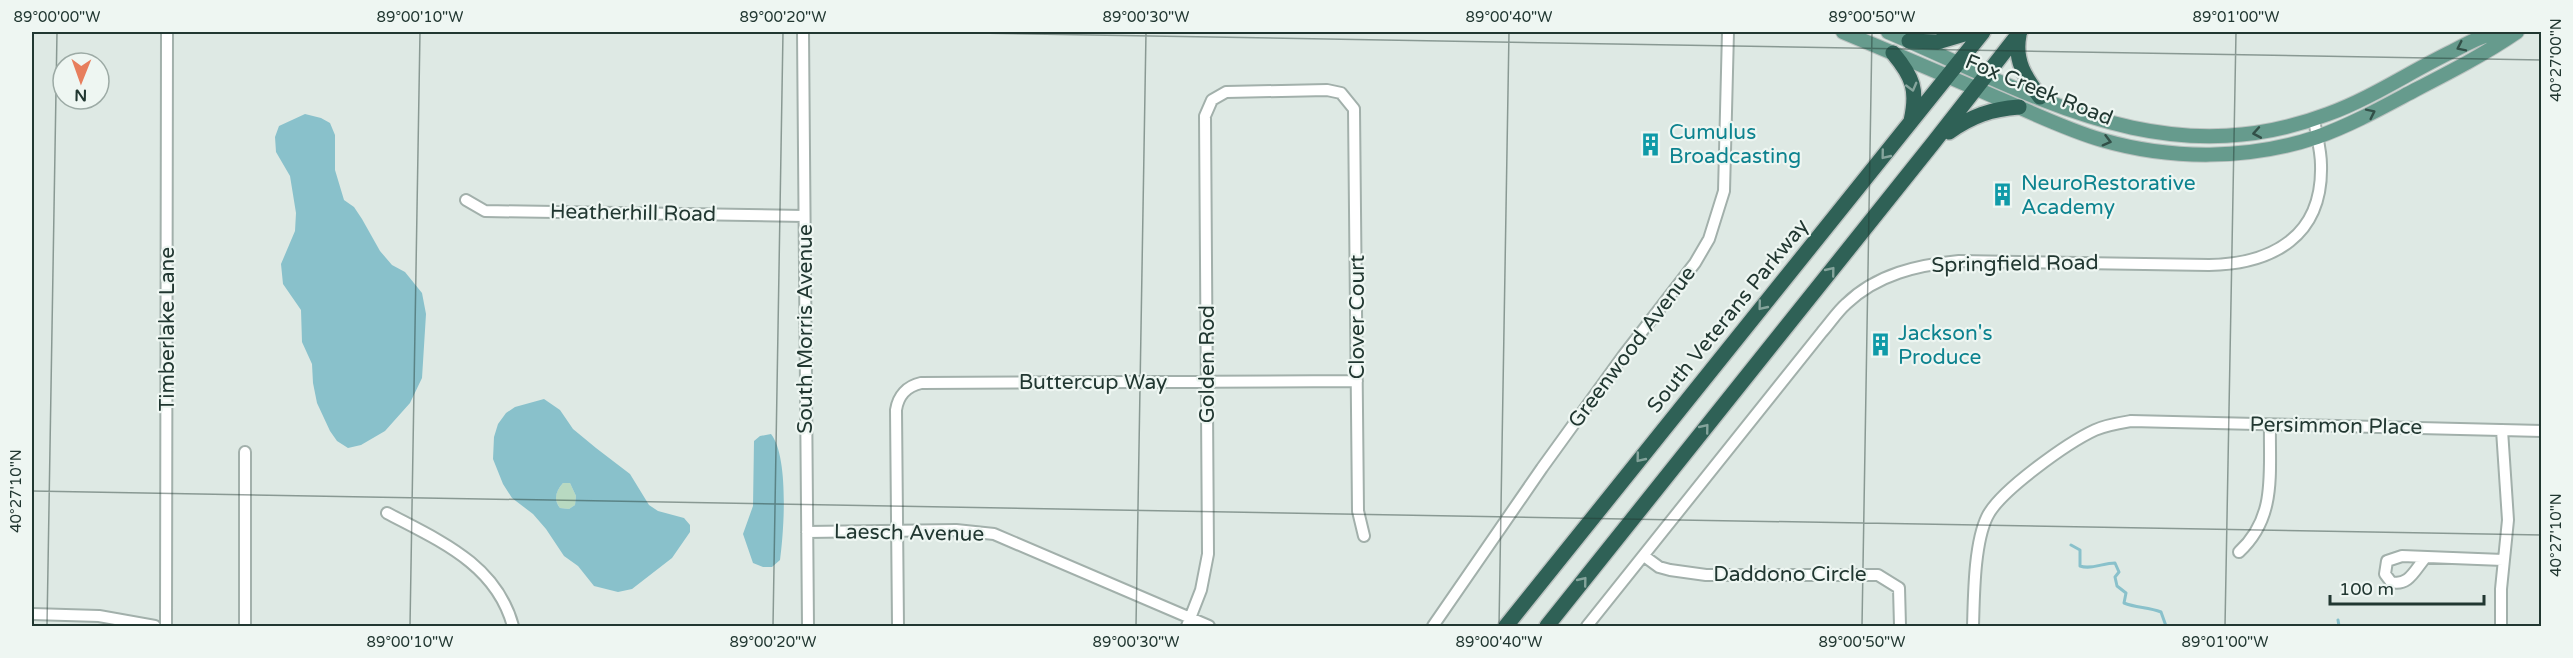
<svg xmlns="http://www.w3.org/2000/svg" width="2573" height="658" viewBox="0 0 2573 658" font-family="'Varela Round',sans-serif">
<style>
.green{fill:#b8d9c1}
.water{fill:#89c1cb;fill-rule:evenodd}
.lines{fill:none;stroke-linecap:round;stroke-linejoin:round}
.stream{stroke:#89c1cb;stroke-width:3}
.minor-casing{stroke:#a2b0ab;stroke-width:14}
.major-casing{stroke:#bcc3c1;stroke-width:16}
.highway-casing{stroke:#bcc3c1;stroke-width:18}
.minor{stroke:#fff;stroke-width:10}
.major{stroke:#669b8d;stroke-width:14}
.highway{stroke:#2f6156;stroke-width:15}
.oneway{stroke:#325048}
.oneway2{stroke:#85a49c}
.ticks{fill:none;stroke:#213731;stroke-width:1.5;stroke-opacity:0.45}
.labels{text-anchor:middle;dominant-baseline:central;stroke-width:4.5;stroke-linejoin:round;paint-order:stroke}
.street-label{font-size:21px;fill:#213731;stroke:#eef6f2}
.culture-label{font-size:21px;fill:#0d838f;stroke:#eef6f2;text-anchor:start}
.neatline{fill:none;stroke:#213731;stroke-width:2}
.ticks-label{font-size:15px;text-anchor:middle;fill:#213731}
</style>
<rect width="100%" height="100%" fill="#dee9e4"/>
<!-- green -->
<path class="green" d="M563 483H570L576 496 575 505 569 509 560 508C553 499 556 491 563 483Z"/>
<!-- water -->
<path class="water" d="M305 114 321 118 330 123 335 135V170L344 200 354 207 362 219 380 251 392 265 405 272 422 293 426 314 422 378 410 403 385 431 361 445 348 448 337 441 330 431 317 403 313 383 312 364 302 342 301 310 283 284 281 264 295 231 296 213 290 176 276 152 275 137 279 126Z
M544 399 560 410 573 429 596 448 630 474 649 505 658 511 684 518 690 525V532L672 558 632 589 618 592 594 586 578 566 564 556 546 529 533 514 512 498 503 484 493 459 494 437 498 424 506 413 515 407ZM563 483H570L576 496 575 505 569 509 560 508C553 499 556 491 563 483Z
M771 434C789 457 784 531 780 560L772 567H763L753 563 743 534 753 506 754 441 760 436Z"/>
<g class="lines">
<!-- stream -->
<path class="stream" d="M2071 545 2080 550V566C2091 570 2103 563 2115 563L2119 572 2115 577 2117 586 2126 593 2124 603C2136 608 2148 607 2161 612L2166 626
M2338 620 2339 626"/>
<defs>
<path id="minor" d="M803 32 808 626
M466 200 485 211 804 216
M245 452V626
M387 513C440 541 496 564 513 626
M807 532 956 530 994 534 1209 626
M2239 552C2277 517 2269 473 2270 425
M1644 556 1659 567 1670 570 1706 575H1878L1899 588 1900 626
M2426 557C2415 569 2409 587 2391 582L2385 574 2387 561 2402 556 2503 560
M32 614 99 616 155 626
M166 626 167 32
M898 626 896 410C898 396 907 386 921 383L1357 381
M1187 626 1201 590 1208 554 1205 116 1212 100 1226 92 1327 90 1341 93 1354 109 1358 511 1364 536
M1433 626 1542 468 1623 356 1695 263 1709 239 1724 191 1728 32
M1587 626 1822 332C1830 323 1837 312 1846 304 1877 274 1918 265 1959 261L2209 265C2273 264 2323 236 2321 165 2321 149 2316 134 2314 119
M1973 626C1974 596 1974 544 1987 517 1999 491 2069 442 2095 430 2106 425 2119 423 2131 421L2542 431
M2501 626V589L2508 520 2502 430"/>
<path id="major" d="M1843 32C1893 53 1943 74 1993 96 2029 111 2064 129 2102 140 2171 160 2249 160 2317 137 2351 125 2383 107 2415 90 2450 72 2485 54 2517 32
M1888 32C2035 95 2163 176 2328 114 2372 98 2411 71 2453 51 2468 43 2483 35 2499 32"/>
<path id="highway" d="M2019 35C2014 61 2025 77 2040 97
M1909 41 1937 42 1971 32
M1893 53C1913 77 1918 90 1911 121
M1949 132C1972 116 1991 109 2019 107
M1506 626 1983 32
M1547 626 1934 142 2020 32"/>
</defs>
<!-- minor casing -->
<use href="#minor" class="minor-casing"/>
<!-- major casing -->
<use href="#major" class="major-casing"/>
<!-- highway casing -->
<use href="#highway" class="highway-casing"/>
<!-- minor -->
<use href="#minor" class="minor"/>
<!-- major -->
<use href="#major" class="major"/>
<!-- highway -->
<use href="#highway" class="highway"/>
</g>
<!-- one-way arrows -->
<defs><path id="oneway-chevron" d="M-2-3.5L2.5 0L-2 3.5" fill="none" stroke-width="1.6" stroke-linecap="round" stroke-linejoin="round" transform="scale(1.5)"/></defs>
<g class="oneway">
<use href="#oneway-chevron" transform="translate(2461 47) rotate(154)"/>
<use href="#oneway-chevron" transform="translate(2371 113) rotate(-26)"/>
<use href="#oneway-chevron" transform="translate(2257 133) rotate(170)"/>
<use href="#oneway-chevron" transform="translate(2107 141) rotate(15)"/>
</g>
<g class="oneway2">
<use href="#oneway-chevron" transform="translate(1912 87) rotate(75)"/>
<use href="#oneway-chevron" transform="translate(1885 155) rotate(129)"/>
<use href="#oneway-chevron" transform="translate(1831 271) rotate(-51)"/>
<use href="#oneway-chevron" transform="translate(1762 306) rotate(129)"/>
<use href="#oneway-chevron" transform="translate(1705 428) rotate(-51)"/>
<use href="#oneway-chevron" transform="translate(1640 458) rotate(129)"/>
<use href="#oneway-chevron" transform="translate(1583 581) rotate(-51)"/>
</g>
<!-- ticks -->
<path class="ticks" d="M918 32 2542 60M32 491 2542 535M47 626 57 32M410 626 420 32M773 626 783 32M1136 626 1146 32M1499 626 1509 32M1862 626 1872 32M2225 626 2236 32"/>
<!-- icons -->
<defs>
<symbol id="building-bare" viewBox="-9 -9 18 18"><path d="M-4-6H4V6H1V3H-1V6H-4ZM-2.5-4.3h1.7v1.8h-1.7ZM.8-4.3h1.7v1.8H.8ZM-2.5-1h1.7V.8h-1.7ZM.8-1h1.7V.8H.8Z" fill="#0f9aa8" stroke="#eef6f2" stroke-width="2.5" paint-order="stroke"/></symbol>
</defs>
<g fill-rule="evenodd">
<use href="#building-bare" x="1634" y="128" width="33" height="33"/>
<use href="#building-bare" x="1986" y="178" width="33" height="33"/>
<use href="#building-bare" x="1864" y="328" width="33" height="33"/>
</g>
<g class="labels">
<!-- street labels -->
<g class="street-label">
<text transform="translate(2039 90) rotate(22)">Fox Creek Road</text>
<text transform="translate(633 213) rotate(1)">Heatherhill Road</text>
<text transform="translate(2015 264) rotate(-1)">Springfield Road</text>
<text transform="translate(1728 316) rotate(-51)">South Veterans Parkway</text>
<text transform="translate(1357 317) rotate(-90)">Clover Court</text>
<text transform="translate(167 329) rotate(-90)">Timberlake Lane</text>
<text transform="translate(805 329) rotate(-90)">South Morris Avenue</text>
<text transform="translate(1632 347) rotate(-53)">Greenwood Avenue</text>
<text transform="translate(1207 364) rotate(-90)">Golden Rod</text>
<text x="1093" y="382">Buttercup Way</text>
<text transform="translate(2336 426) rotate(1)">Persimmon Place</text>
<text transform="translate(909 533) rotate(1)">Laesch Avenue</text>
<text x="1790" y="574">Daddono Circle</text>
</g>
<!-- culture labels -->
<g class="culture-label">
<text x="1669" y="132">Cumulus<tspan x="1669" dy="24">Broadcasting</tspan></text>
<text x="2021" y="183">NeuroRestorative<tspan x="2021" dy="24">Academy</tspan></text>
<text x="1898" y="333">Jackson's<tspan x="1898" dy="24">Produce</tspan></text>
</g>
</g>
<!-- border -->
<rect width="2573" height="658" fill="none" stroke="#eef6f2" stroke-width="66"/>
<!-- north arrow -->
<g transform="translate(81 81) rotate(181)"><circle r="28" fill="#eef6f2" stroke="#9caaa5" stroke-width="1.5"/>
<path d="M0-4.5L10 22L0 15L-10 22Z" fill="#e77e5d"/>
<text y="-9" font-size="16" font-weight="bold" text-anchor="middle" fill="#213731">N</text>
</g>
<!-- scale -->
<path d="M2330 595v9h154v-9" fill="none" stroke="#213731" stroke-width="3"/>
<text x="2339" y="595" font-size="18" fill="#213731" stroke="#eef6f2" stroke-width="4.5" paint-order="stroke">100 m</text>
<rect x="33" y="33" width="2507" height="592" class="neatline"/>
<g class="ticks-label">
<text x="57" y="22">89°00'00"W</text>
<text x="420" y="22">89°00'10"W</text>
<text x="783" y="22">89°00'20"W</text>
<text x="1146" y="22">89°00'30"W</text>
<text x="1509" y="22">89°00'40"W</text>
<text x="1872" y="22">89°00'50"W</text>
<text x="2236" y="22">89°01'00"W</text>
<text transform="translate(2556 60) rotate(-90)" y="5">40°27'00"N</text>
<text transform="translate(16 491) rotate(-90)" y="5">40°27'10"N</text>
<text transform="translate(2556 535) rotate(-90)" y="5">40°27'10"N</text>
<text x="410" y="647">89°00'10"W</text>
<text x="773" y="647">89°00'20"W</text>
<text x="1136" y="647">89°00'30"W</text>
<text x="1499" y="647">89°00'40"W</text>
<text x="1862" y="647">89°00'50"W</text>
<text x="2225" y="647">89°01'00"W</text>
</g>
</svg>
